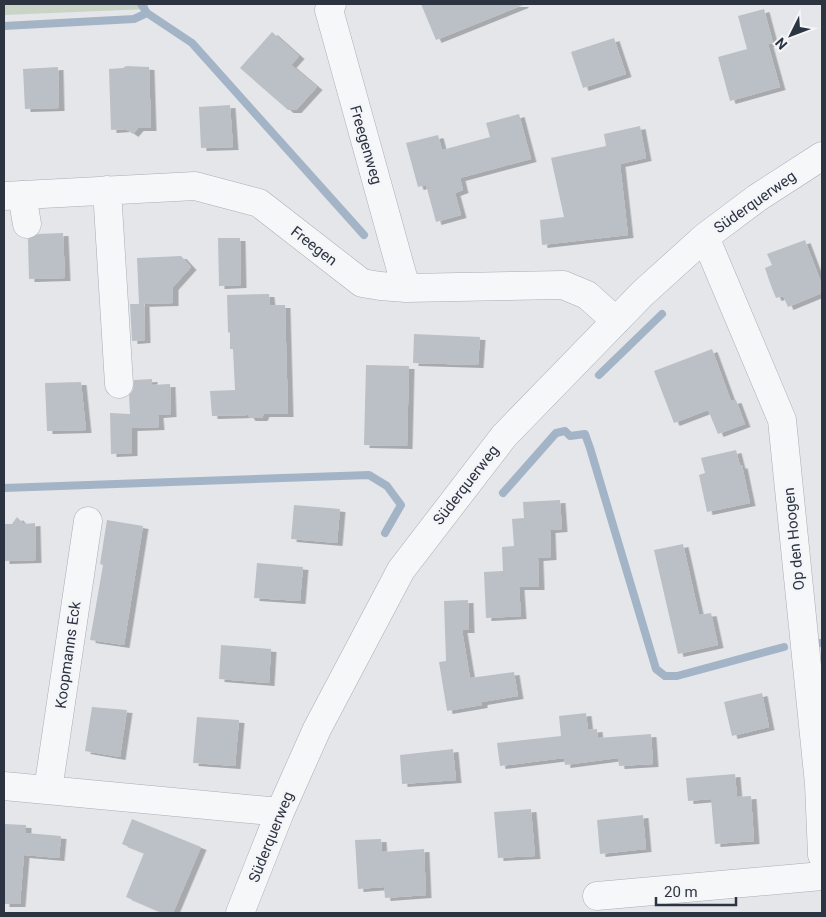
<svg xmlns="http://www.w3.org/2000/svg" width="826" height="917" viewBox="0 0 826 917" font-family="Roboto,sans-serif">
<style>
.green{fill:#c9d4c6}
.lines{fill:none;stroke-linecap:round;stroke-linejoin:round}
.stream{stroke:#a3b4c7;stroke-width:8}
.building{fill:#bbc0c7;filter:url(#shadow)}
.minor-casing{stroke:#a9adb4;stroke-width:29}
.minor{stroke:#f6f7f9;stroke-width:28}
.labels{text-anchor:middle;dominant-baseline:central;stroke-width:5;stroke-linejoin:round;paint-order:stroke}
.street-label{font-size:15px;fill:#2d3441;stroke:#f3f5f8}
</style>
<defs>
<filter id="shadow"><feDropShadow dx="5.5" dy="3" stdDeviation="0" flood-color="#0004"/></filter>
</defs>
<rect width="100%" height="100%" fill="#e4e6ea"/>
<!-- green -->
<path class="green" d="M4 4H148V9L4 15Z"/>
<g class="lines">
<!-- stream -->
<path class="stream" d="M141 4 147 13 192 43 364 235
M4 26 134 19 147 13
M599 375 662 314
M4 488 369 475 387 486 401 505 385 533
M503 493 556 433 565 431 570 436 585 434 590 448 656 669 665 676H677L784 647
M820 643H822"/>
</g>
<!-- building -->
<path class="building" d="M421 4H523V5L436 40Z
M764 9 773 43 768 44 780 87 730 101 718 57 747 49 738 16Z
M272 32 299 56 291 65 317 87 296 110H288L240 68Z
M614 38 626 74 583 88 571 52Z
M126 66 149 67 151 128H138L133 134 126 129 111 130 109 69 123 68Z
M58 67 59 108 25 109 23 69Z
M230 105 233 147 201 148 199 107Z
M519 114 531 159 460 178 463 190 455 193 461 215 436 222 426 185 418 187 406 143 438 135 442 150 490 137 486 123Z
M640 126 646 158 620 164 628 235 542 245 540 220 564 217 551 158 606 146 604 134Z
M63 233 65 278 29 279 28 239 38 234Z
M218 238H240L241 285 219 286Z
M805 240 822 285V293L788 307 783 296 776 298 770 283 765 268 772 265 767 254Z
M181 256 191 267 173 287V303L139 304 137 258Z
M269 294 270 305H285L288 414H264L262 418H250L248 415 212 416 210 391 235 390 233 349H230V333L228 332 227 295Z
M130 304H144L145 340 132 341Z
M414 334 480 337 478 365 413 363Z
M712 349 731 401 736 400 745 424 718 434 708 410 674 423 654 371Z
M366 365 409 366 407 446 364 445Z
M152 379V385L170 384 171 414 158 415 159 427 132 428V453L111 454 110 413 130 414 129 395 133 390 134 380Z
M81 382 86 430 47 431 45 383Z
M736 450 740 466 742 465 750 503 707 512 699 475 705 473 701 458Z
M560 500 562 529 550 530 551 557 538 558 539 587H519L521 616 486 618 484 572 503 571 502 547 514 546 512 519 524 518 523 502Z
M294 505 340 509 337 543 291 539Z
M17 517 24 524 35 523 36 560 4 561V524H12Z
M107 520 143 526 124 645 90 640 103 565 100 564Z
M683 544 699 615 711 613 718 645 678 654 654 550Z
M257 563 303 567 300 601 254 598Z
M468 600 469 630H462L470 678 514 672 518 696 482 702V705L447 711 439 662 446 661 444 601Z
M221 645 271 649 269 683 219 679Z
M762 693 769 727 732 736 724 702Z
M92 707 127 710 120 757 85 751Z
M586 713 588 730 597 729 598 738 651 734 653 764 619 766 618 758 565 765 564 758 500 766 497 743 561 736 559 716Z
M197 717 239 720 235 766 193 763Z
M453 749 456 780 402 784 400 755Z
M735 774 737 797 751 796 754 841 715 844 711 799 688 801 686 778Z
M531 809 535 856 498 858 494 812Z
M643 815 646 849 600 854 597 820Z
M132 819 201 847 173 913H163L126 897 144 853 122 844Z
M4 824 26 825V833L61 836 59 858 24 855 20 904H4Z
M381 839 382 852 424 849 426 895 385 898 384 887 358 889 355 840Z"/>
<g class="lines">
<defs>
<path id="minor" d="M332 4 329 10 406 288
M107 190 119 384
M22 195 27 224
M4 196 195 186 259 203 362 283 380 286 406 288 563 285 587 295 616 321
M705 237 782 420 819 784 822 855
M4 786 280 812
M48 790 88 521
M597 896 822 876
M240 913 280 812 317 729 401 570 504 436 643 293 705 237 757 198 822 156"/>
</defs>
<!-- minor casing -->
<use href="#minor" class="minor-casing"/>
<!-- minor -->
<use href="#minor" class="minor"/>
</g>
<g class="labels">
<!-- street labels -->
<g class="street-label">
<text transform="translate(366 145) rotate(74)">Freegenweg</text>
<text transform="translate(755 202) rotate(-35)">Süderquerweg</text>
<text transform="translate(314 246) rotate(38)">Freegen</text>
<text transform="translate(466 485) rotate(-52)">Süderquerweg</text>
<text transform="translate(794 539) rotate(-96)">Op den Hoogen</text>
<text transform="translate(68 655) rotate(-82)">Koopmanns Eck</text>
<text transform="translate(271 837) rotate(-68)">Süderquerweg</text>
</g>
</g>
<!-- border -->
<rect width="826" height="917" fill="none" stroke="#2d3441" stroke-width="10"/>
<!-- north arrow -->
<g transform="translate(791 35) rotate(228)" stroke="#f3f5f8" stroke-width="4" paint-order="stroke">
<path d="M0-4L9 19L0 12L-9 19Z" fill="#2d3441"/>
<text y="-8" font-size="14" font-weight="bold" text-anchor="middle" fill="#2d3441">N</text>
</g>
<!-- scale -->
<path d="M656 897v8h80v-8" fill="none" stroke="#2d3441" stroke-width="2.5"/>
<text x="664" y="897" font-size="15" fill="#2d3441" stroke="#f3f5f8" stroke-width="4" paint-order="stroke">20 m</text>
</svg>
